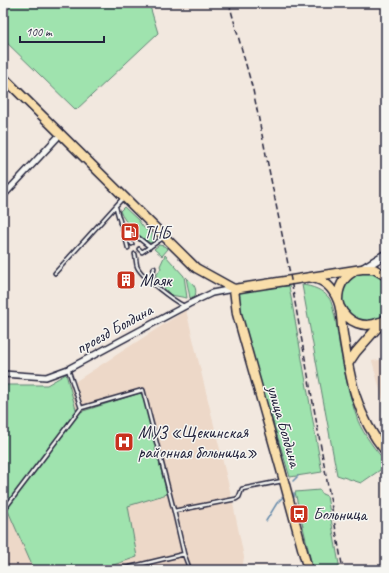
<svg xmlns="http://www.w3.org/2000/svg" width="389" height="573" viewBox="0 0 389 573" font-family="Caveat,sans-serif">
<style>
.built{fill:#edd8c8}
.green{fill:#9fe3ae;stroke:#608274}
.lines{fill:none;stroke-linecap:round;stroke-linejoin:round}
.stream{stroke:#688cac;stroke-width:1.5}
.lane-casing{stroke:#22223b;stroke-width:5.5}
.street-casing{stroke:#22223b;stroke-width:8}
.secondary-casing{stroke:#22223b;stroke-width:10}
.primary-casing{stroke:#22223b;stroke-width:11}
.lane{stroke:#f6f6f2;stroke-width:2.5}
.street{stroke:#f6f6f2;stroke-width:5}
.secondary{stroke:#f6f6f2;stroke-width:7}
.primary{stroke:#f9deab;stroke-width:8}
.rail{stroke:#22223b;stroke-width:1.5;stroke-dasharray:6 3;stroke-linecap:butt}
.labels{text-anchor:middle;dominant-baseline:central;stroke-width:3;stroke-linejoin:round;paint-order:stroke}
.poi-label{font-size:17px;fill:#22223b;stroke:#f6f6f2;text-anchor:start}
.street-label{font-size:17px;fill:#22223b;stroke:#f6f6f2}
</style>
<rect width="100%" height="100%" fill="#f2e8df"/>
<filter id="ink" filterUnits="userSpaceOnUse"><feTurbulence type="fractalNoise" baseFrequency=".025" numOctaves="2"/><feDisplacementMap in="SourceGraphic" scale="8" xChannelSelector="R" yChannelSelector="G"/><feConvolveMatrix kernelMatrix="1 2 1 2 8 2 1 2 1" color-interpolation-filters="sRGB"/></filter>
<g filter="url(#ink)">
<!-- built -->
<path class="built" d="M186 310 232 499 244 557 242 570H3V491L46 397 73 383Z
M386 359V411L372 361Z"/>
<!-- green -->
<path class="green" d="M3 3H149L158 33 76 110 3 39Z
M124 207 138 220 144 228 152 234 153 241 151 243C140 239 124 222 120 211Z
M159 245 164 246 168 249 162 256 154 249Z
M165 255 184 276 187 298 171 295 157 281 156 276 161 268 160 266Z
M373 272 382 276 386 281V313C368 333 332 312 344 286 347 281 351 275 357 274 362 272 368 273 373 272Z
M186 277C192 283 198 287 195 296L190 298Z
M302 285C312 286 323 290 329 298 334 305 338 334 339 343 344 370 349 396 358 421 364 435 376 451 386 462V466L361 483 337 475Z
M289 286 322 472 290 477 239 313 236 291Z
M66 374 77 413 140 393 143 396 167 494 128 506 137 557 99 570H34L5 504 3 505V385H47Z
M320 490 322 494 327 496 340 570H313L295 492Z"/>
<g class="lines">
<!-- stream -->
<path class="stream" d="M293 481 298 476
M294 493V497
M266 521 277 503 284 496"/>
<defs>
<path id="lane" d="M116 207C119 221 125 234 128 248
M120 223 150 247
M126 237 132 244
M139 249 142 252 163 238
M135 254C136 258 136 262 137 266 140 276 174 301 184 306
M55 273 123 198
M151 280 154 268
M68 369 81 408
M3 511 81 408 143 390 174 511 184 554 118 570
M174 511 236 499 239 497 242 489 282 481
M184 554 190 570"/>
<path id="street" d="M3 196 57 138
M3 374 46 377 68 369 189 304 212 293 233 289"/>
<path id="secondary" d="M362 269 386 254"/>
<path id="primary" d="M3 77 196 268 234 289 362 269H374L386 276
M312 278C325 280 333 288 338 301 342 311 341 323 343 334 350 379 356 416 386 452
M234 289 237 314 281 470 308 570
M338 300C338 288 343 278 353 272
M340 307C348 323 364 329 380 322
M348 364 356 352 386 318"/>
</defs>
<!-- lane casing -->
<use href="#lane" class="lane-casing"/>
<!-- street casing -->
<use href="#street" class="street-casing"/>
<!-- secondary casing -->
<use href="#secondary" class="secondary-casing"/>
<!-- primary casing -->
<use href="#primary" class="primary-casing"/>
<!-- lane -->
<use href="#lane" class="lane"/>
<!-- street -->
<use href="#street" class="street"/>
<!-- secondary -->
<use href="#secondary" class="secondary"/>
<!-- primary -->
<use href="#primary" class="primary"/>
<!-- rail -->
<path class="rail" d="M229 3 253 90 289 269 343 570
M385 560 386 567"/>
</g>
</g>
<!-- icons -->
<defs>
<symbol id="fuel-square" viewBox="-11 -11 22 22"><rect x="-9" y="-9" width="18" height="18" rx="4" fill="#c8321e" stroke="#f6f6f2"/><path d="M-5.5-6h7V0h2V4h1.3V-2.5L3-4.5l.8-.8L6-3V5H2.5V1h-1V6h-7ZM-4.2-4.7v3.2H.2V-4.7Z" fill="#fff"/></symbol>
<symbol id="building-square" viewBox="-11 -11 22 22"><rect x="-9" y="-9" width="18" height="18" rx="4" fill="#c8321e" stroke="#f6f6f2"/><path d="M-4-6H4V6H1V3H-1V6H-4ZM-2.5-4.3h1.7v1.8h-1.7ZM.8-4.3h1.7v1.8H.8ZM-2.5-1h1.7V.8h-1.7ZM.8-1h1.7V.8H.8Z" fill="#fff"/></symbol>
<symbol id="hospital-square" viewBox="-11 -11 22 22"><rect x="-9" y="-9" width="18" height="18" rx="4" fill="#c8321e" stroke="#f6f6f2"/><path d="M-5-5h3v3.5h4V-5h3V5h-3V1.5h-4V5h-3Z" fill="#fff"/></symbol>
<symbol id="bus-square" viewBox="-11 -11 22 22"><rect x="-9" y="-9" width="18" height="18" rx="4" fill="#c8321e" stroke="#f6f6f2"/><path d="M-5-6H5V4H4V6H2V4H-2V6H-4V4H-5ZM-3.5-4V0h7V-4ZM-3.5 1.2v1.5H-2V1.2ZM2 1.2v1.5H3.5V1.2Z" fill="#fff"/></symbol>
</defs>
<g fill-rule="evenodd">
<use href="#fuel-square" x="119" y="221" width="22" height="22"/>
<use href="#building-square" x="115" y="269" width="22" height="22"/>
<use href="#hospital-square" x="113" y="431" width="22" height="22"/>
<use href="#bus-square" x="288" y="503" width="22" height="22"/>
</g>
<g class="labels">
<!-- poi labels -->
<g class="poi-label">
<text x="144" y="232">ТНБ</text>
<text x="140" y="280">Маяк</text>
<text x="138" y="432">МУЗ «Щекинская<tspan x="138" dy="20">районная больница»</tspan></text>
<text x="313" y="514">Больница</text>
</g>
<!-- street labels -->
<g class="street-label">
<text transform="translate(114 329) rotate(-29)">проезд Болдина</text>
<text transform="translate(284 426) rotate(74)">улица Болдина</text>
</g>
</g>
<!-- margin -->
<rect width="389" height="573" fill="none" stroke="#f6f6f2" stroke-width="16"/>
<rect x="8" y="8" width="373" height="557" fill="none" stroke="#22223b" stroke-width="1.5" filter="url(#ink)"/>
<!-- scale -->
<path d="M20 36v6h84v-6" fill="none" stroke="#22223b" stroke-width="2"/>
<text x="26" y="36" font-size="12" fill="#22223b" stroke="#f6f6f2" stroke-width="3" paint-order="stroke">100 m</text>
</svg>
